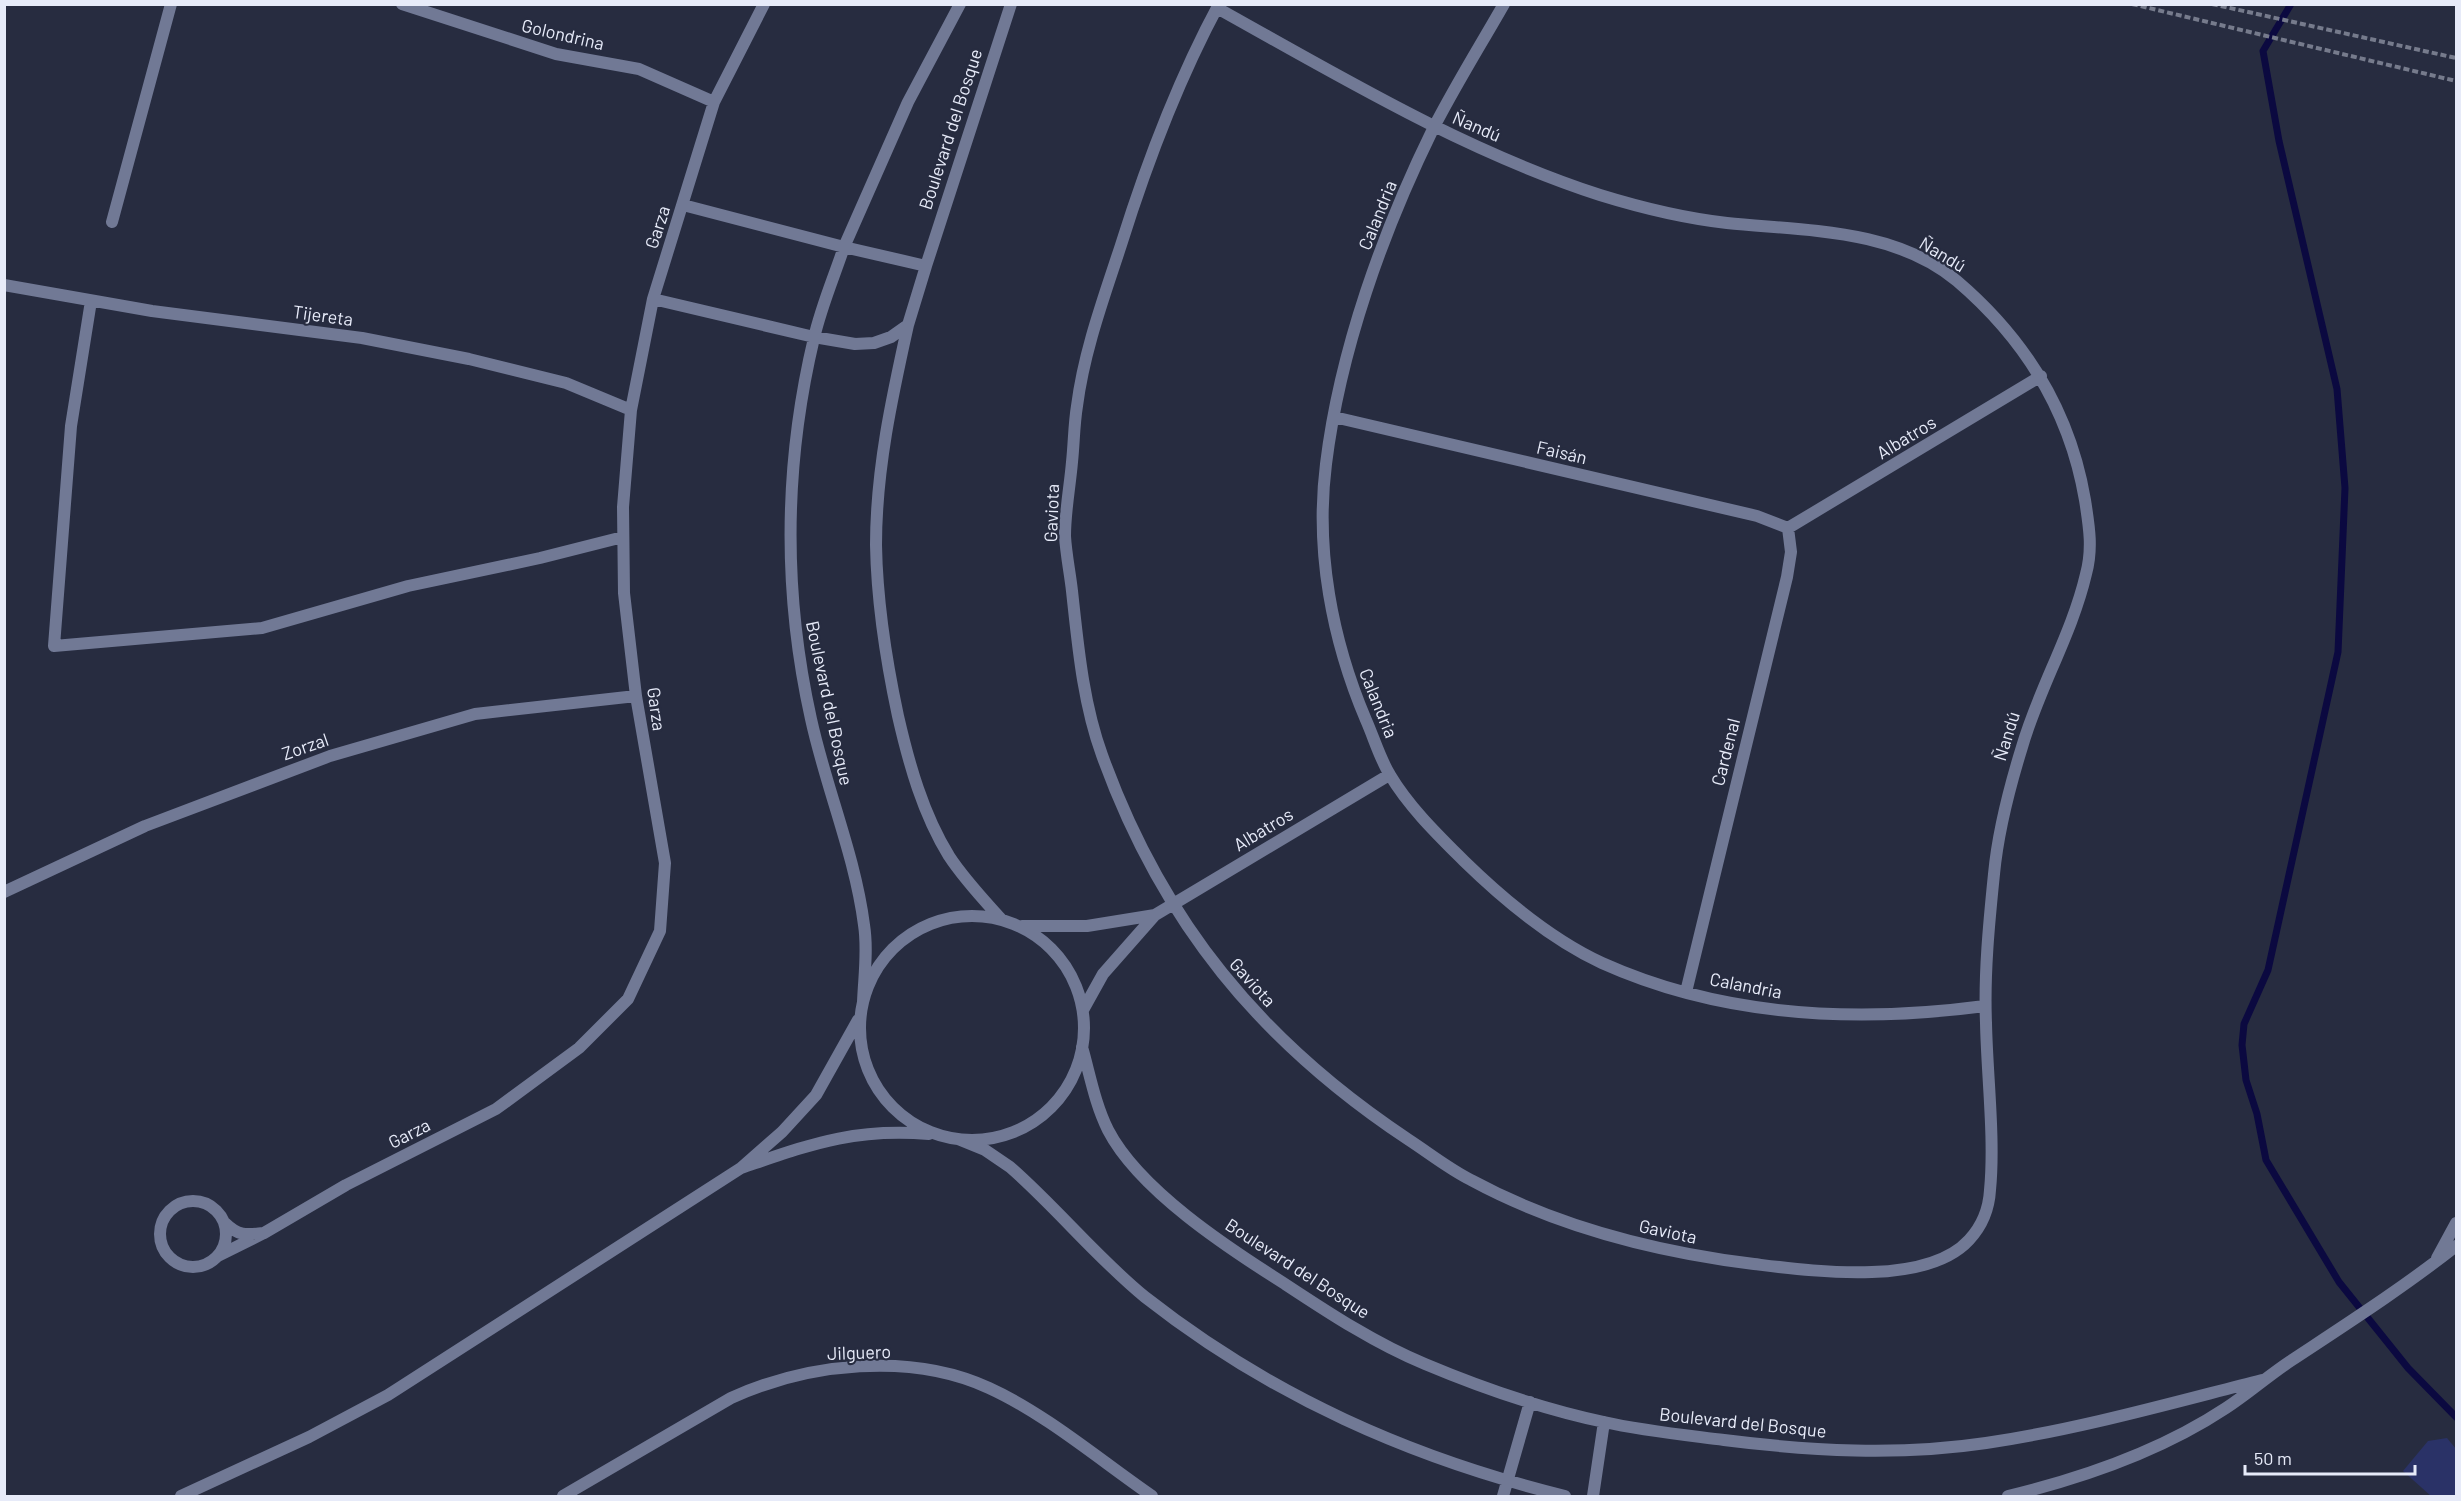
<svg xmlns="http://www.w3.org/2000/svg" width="2461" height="1501" viewBox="0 0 2461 1501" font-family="Barlow,sans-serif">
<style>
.green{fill:#2a3267}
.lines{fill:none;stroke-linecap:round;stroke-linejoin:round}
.stream{stroke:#0b0940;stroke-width:7}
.path{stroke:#767b8c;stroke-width:4;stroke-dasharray:6 3;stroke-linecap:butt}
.street{stroke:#717995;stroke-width:12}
.labels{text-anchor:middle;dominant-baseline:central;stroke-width:4.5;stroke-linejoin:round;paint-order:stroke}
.street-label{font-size:18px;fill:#e7ebf9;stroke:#272c40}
</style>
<rect width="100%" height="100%" fill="#272c40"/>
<!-- green -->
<path class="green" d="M2447 1438 2456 1449V1496H2431L2403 1471 2428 1441Z"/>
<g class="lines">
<!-- stream -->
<path class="stream" d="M2291 4 2263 51 2279 141 2337 389 2345 488 2338 652 2268 970 2244 1024 2242 1045 2246 1080 2257 1114 2266 1160 2339 1282 2408 1368 2456 1417"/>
<!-- path -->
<path class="path" d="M2132 4 2456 81
M2212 4 2456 58"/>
<!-- street -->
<path class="street" d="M402 4 556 54 639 69 714 102
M1504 4C1480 46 1455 86 1433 129 1383 231 1340 350 1326 464 1315 551 1332 640 1366 720 1374 738 1380 759 1390 775 1409 807 1438 835 1464 861 1504 900 1550 939 1602 963 1722 1017 1857 1023 1985 1006
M1217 8C1341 77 1464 151 1600 195 1642 208 1683 218 1727 223 1804 231 1894 228 1957 281 2025 339 2070 412 2085 500 2089 526 2093 548 2086 574 2072 634 2039 688 2022 747 2009 789 1998 831 1994 874 1989 923 1984 974 1986 1023 1987 1075 1995 1139 1990 1190 1989 1208 1982 1226 1969 1240 1926 1287 1812 1271 1754 1264 1657 1252 1558 1227 1471 1180 1449 1169 1429 1153 1409 1140 1261 1042 1162 922 1102 755 1083 703 1078 646 1072 591 1070 573 1066 554 1065 536 1065 511 1070 486 1072 462 1074 443 1074 424 1077 406 1084 351 1104 297 1121 245 1147 162 1177 82 1219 4
M683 205 844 247 908 102 960 4
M112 222 171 4
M926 266 1011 4
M4 285 152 311 362 338 469 359 566 383 631 410
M653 299 814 337 855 344 874 343 891 337 908 325 926 266 844 247C834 277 821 307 814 338 784 464 783 593 811 719 826 788 855 855 864 925 868 950 864 977 863 1002
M91 301 71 426 54 646 262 628 408 586 540 558 623 537
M908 325C892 397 876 470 876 545 877 602 886 660 898 716 909 764 923 814 949 856 964 879 983 899 1001 919
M1334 417 1757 516 1788 528 1791 552 1787 577 1686 992
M1788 528 2041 376
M4 892 145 826 330 756 475 714 636 696
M860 1028a112 112 0 1 1 224 0a112 112 0 1 1-224 0Z
M1022 926H1087L1155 915
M1083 1010 1103 974 1155 915 1389 775
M858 1020 816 1095 782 1132 741 1168C812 1144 852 1128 929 1134
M1082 1047C1090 1075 1095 1104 1108 1130 1139 1190 1228 1248 1285 1284 1329 1313 1376 1344 1425 1364 1482 1388 1543 1409 1604 1422 1644 1431 1685 1435 1724 1440 1811 1451 1899 1456 1986 1443 2080 1429 2171 1403 2262 1380
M958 1139 985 1150 1010 1167C1057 1208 1097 1258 1145 1297 1271 1396 1411 1458 1565 1496
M160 1234a33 33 0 1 1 66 0a33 33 0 1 1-66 0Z
M264 1233 346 1185 496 1109 579 1048 628 999 660 931 665 863 636 696 624 593 623 507 631 410 653 299 714 102 764 4
M218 1256 264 1233C246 1235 238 1236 225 1223
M2437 1258 2456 1223
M181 1496 309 1437 388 1395 741 1168
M563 1496 731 1398C808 1363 911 1352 989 1388 1046 1414 1101 1461 1152 1496
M1503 1496 1530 1402
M1593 1496 1604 1422
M2008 1496C2083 1478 2161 1451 2226 1408 2249 1393 2269 1375 2292 1360 2348 1323 2404 1287 2456 1246"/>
</g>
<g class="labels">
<!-- street labels -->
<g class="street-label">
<text transform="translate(563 34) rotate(13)">Golondrina</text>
<text transform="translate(1477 126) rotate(23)">Ñandú</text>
<text transform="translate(950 129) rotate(-72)">Boulevard del Bosque</text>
<text transform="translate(1377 215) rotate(-68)">Calandria</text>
<text transform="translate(657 227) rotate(-72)">Garza</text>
<text transform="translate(1943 254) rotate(31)">Ñandú</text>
<text transform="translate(323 315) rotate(8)">Tijereta</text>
<text transform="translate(1906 437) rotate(-31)">Albatros</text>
<text transform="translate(1562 452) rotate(13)">Faisán</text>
<text transform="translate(1051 513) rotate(-88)">Gaviota</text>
<text transform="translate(830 703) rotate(78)">Boulevard del Bosque</text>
<text transform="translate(1379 703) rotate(68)">Calandria</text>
<text transform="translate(657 709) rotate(82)">Garza</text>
<text transform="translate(2006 736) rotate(-73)">Ñandú</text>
<text transform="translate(305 746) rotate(-19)">Zorzal</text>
<text transform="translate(1725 752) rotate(-76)">Cardenal</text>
<text transform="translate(1263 829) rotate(-31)">Albatros</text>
<text transform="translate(1253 982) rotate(48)">Gaviota</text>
<text transform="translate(1746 985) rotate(11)">Calandria</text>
<text transform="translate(409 1133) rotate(-27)">Garza</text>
<text transform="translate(1668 1231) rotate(12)">Gaviota</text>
<text transform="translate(1298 1268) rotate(33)">Boulevard del Bosque</text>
<text transform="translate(859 1352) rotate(-2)">Jilguero</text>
<text transform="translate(1743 1422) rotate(6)">Boulevard del Bosque</text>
</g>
</g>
<!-- border -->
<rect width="2461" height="1501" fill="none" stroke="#e7ebf9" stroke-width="12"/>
<!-- scale -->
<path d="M2245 1465v9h170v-9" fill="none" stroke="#e7ebf9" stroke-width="3"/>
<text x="2254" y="1465" font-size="18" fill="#e7ebf9" stroke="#272c40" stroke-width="4.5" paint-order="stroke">50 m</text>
</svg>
